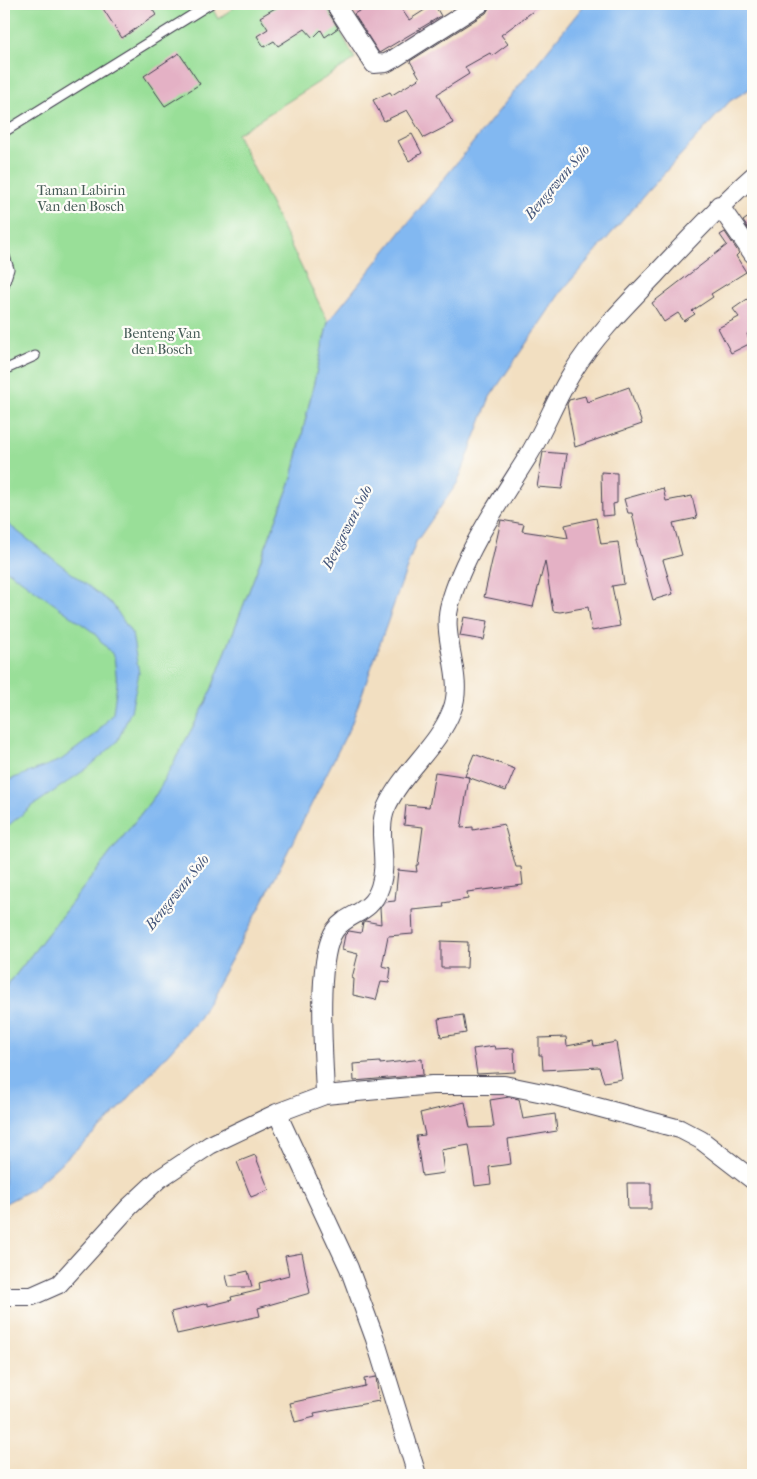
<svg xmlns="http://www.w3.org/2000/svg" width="757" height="1479" viewBox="0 0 757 1479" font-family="'IM FELL French Canon',serif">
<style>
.green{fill:#99df98;stroke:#5e806a}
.water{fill:#82b8f1;stroke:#526d96}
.building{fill:#e4b1c5}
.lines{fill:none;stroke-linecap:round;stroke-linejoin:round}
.service-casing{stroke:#413e4f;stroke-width:11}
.minor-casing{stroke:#413e4f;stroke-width:20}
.service{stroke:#fff;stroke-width:9}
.minor{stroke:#fff;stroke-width:18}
.labels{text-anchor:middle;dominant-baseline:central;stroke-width:4.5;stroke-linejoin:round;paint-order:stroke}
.park-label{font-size:14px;fill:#465b57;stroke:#fdfcf7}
.water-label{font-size:15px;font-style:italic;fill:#44567b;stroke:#fdfcf7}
</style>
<rect width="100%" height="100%" fill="#fdfcf7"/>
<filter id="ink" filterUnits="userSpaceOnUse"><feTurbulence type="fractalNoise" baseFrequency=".02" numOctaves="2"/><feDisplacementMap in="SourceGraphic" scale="10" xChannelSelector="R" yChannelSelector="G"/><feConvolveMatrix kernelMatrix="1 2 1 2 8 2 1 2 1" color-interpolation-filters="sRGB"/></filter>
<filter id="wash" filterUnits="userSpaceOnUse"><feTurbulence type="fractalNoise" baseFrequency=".0096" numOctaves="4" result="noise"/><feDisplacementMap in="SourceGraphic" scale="20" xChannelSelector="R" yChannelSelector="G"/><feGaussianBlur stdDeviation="1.12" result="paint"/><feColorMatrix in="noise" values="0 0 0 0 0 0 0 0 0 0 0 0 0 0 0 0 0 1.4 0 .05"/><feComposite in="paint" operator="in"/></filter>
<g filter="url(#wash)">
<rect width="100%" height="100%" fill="#f2dfc1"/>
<!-- green -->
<path class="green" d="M4 4H210L218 19 239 4H326L355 59 237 134 328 322 292 478 207 701 157 793 4 990Z"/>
<!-- water -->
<path class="water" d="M585 4H753V87L730 101 647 192 561 292 490 397 458 482 416 542 351 725 259 909 198 1020 112 1117 32 1189 4 1204V990L157 793 207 701 292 478 328 322Z
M4 521 113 605 132 634 139 673 131 711 117 742 89 767 31 807 4 829V782L61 760 96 734 113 713 117 683 114 656 93 632 4 568Z"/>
<g id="blocks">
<!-- building -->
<path class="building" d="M100 4H149L156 15 122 38Z
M282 4H324L338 28 325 37 321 30 313 38 305 29 278 46 274 41 264 47 257 36 268 29 260 17Z
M370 4H398L409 20 434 4 441 16 379 53 354 14Z
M491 4H539L532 12 501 35 508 44 492 56 490 53 465 67 469 74 437 94 453 123 424 138 407 110 384 121 373 100 390 92 392 95 420 78 410 61 486 13Z
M179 53 200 84 165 106 144 76Z
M412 134 422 153 409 161 398 141Z
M753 214V236L743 221Z
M725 232 739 253 736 256 746 272 711 294 713 297 692 311 695 314 684 321 678 313 664 322 652 303 727 245 720 235Z
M753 295V329L747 334 751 343 731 353 718 328 739 317 733 309Z
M629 387 642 424 575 447 567 404 569 400 585 396 587 402Z
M543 452 567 454 562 489 537 487Z
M601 472 617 473V503L613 504 614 515 602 516Z
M663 488 666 501 692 496 697 518 673 523 682 555 663 560 673 594 653 600 636 540H638L632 513H628L624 499Z
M596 518 601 544 618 542 624 584 612 586 620 626 592 631 588 607 560 612 553 611 545 561 533 607 484 597 501 520 524 524 522 531 568 538 565 525Z
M464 617 488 621 484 640 460 636Z
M474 754 515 769 506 791 465 776Z
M435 772 469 777 461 828 473 827V830L504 824 516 867H521L523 885 467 892 468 899 443 903 444 907 412 910 413 934 388 936 382 966 391 968 389 983 381 982 376 1000 353 995 354 979 352 978 358 954 342 950 345 935 349 931 361 933 363 922 365 921 381 924 380 908 385 902 395 901 398 870 417 872 416 865H418L423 827 404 825 406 805 429 807Z
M441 941 468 942 467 968H441Z
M463 1015 466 1033 441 1037 438 1019Z
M566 1037 567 1046 593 1041 594 1046 616 1042 622 1079 604 1082 599 1067 543 1070 542 1055H539V1038Z
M494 1046 495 1049 514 1048 515 1072 477 1074 473 1049Z
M422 1059 423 1075 354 1081 353 1064 380 1062V1064Z
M509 1097 519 1099 523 1119 555 1114 557 1131 508 1139 511 1164 489 1167 491 1184 475 1186 469 1145 441 1150 444 1173 422 1176 416 1136 425 1135 420 1113 465 1102 470 1128 494 1127 490 1100Z
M255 1155 269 1190 251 1197 237 1162Z
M627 1183H651V1209H628Z
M302 1253 310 1293 258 1308 260 1316 177 1334 171 1312 208 1303V1306L232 1300 231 1297 260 1290 259 1283 289 1275 285 1256Z
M248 1271 252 1287H229L226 1276Z
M376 1377 379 1401 314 1413 315 1417 295 1422 290 1403 365 1386 364 1379Z"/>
</g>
</g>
<g filter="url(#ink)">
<use href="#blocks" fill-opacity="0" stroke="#413e4f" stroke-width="1"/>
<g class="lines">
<defs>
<path id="service" d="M4 132 210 4
M4 253 9 269 4 285
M4 370 35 356"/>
<path id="minor" d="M335 4 374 64 386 63 395 58 480 4
M719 205 753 254
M325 1095C324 1057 315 959 335 930 348 912 371 915 380 887 389 861 376 832 386 808 402 772 438 747 452 710 465 677 440 638 450 604 463 555 500 501 527 458 544 431 555 400 572 373 594 337 626 305 655 275 687 241 718 207 753 176
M277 1113 349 1268 375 1339 417 1475
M4 1296H32L59 1284 129 1207 159 1179 210 1145 277 1113 325 1095 432 1085H504L548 1094 680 1129 701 1140 753 1180"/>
</defs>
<!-- service casing -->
<use href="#service" class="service-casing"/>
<!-- minor casing -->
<use href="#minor" class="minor-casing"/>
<!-- service -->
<use href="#service" class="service"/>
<!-- minor -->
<use href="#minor" class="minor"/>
</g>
</g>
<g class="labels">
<!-- park labels -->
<g class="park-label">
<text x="81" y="190">Taman Labirin<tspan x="81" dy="16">Van den Bosch</tspan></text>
<text x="162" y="333">Benteng Van<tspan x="162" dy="16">den Bosch</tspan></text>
</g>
<!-- water labels -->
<g class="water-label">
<text transform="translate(557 182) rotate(-50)">Bengawan Solo</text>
<text transform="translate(347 527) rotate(-63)">Bengawan Solo</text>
<text transform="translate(177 892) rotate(-51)">Bengawan Solo</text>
</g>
</g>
<!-- margin -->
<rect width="757" height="1479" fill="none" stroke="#fdfcf7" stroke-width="20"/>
</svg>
